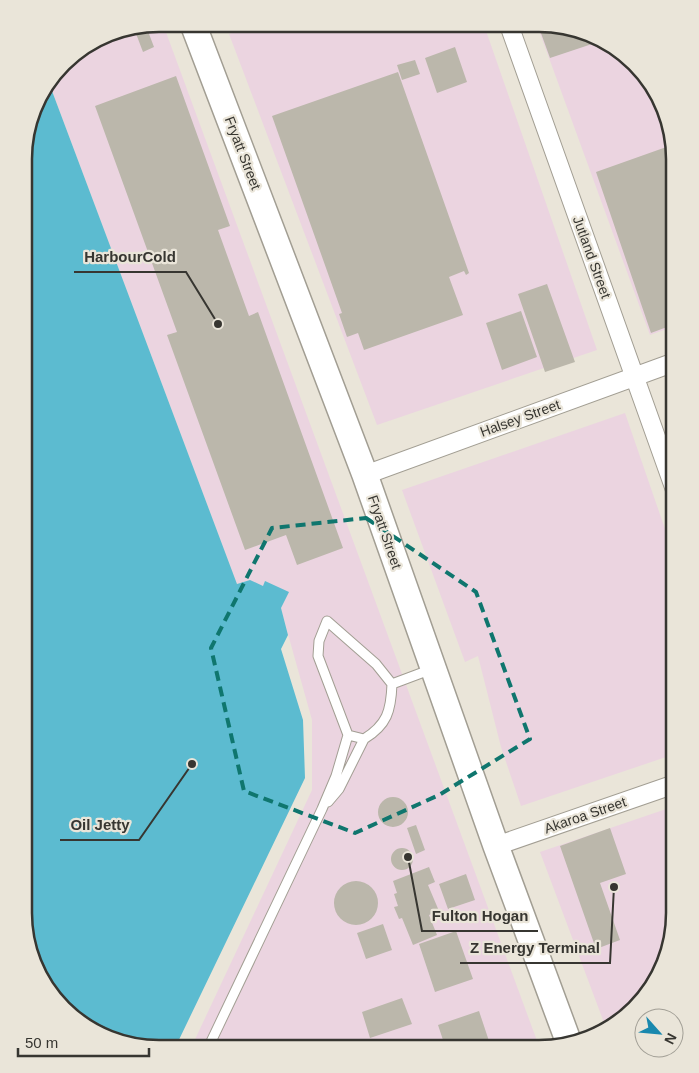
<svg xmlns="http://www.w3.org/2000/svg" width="699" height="1073" viewBox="0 0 699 1073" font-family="Arial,sans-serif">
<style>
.industrial{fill:#ebd4e0}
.water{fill:#5cbbd0}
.building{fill:#bbb7ab}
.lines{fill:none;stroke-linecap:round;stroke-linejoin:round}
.lane-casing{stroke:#a29e93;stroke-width:11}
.street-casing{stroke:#a29e93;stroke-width:20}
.secondary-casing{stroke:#a29e93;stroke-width:28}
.lane{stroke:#fff;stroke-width:9}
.street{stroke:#fff;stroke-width:18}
.secondary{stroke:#fff;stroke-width:25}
.marked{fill:none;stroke:#0f766e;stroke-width:4;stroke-dasharray:10 6;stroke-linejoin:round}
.labels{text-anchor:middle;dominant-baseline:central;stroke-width:4.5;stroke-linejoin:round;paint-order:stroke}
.street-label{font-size:14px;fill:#373631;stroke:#eae5d9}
.rim{fill:none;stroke:#373631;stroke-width:2.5}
.leader{fill:none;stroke:#373631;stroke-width:2}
.callout-dot{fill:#373631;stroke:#eae5d9;stroke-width:2}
.callout-label{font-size:15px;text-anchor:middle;font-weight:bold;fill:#373631;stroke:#eae5d9;stroke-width:4.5;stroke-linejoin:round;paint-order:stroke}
</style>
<rect width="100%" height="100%" fill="#eae5d9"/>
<!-- industrial -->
<path class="industrial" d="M163 24 540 1049 191 1048 312 790V720L281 609 77 1021 250 580 237 584 49 83 70 57 115 31Z
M259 24 484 25 597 350 377 425 229 34Z
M537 25H558L622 52 665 107 675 159V326L650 335Z
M625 413 675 558V754L521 806 501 747 478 656 465 662 402 490Z
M675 806V923L647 996 606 1028 540 852Z"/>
<!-- water -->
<path class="water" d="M49 83 237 584 250 580 263 586 265 581 289 592 281 608 288 635 281 649 303 720 305 778 175 1048H142L77 1021 34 966 24 914 25 141 42 92Z"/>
<!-- building -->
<path class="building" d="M538 25H558L598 42 550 58Z
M146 26 154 47 143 52 135 31 122 35 120 30Z
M455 47 467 82 437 93 425 58Z
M415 60 420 74 402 80 397 65Z
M398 72 469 273 466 275 464 271 449 277 463 315 364 350 358 333 347 337 339 314 342 313 272 116Z
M176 76 230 226 218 230 249 316 258 312 343 548 297 565 286 535 245 550 167 335 177 332 95 106Z
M672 145 675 159V324L651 333 596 172Z
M547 284 575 362 545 372 518 294Z
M521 311 537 357 502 370 486 323Z
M378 812a15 15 0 1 1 30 0a15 15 0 1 1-30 0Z
M416 825 425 850 416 854 407 828Z
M610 828 626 874 600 883 620 940 596 949 560 846Z
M391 859a11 11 0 1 1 22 0a11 11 0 1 1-22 0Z
M429 867 435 882 428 885 439 911 429 915 437 935 413 945 402 918 399 919 394 907 398 906 394 894 397 893 393 881Z
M466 874 475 900 448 909 439 884Z
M334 903a22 22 0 1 1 44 0a22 22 0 1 1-44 0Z
M383 924 392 950 366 959 357 933Z
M456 931 473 979 435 992 419 944Z
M402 998 412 1024 370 1038 362 1012Z
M479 1011 489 1041 467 1049H446L438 1025Z
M400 1040 404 1049H375Z"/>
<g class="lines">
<defs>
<path id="lane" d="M327 621 376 664 392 684C391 711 387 725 364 739L348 735 318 656 319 641Z
M392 684 432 669
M328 802 339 789 364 739
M208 1048 322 809 336 776 348 735"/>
<path id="street" d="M509 25 675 490
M365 475 675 362
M496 846 675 784"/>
<path id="secondary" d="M193 24 365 475 496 846 569 1043"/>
</defs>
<!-- lane casing -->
<use href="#lane" class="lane-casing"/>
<!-- street casing -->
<use href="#street" class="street-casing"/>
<!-- secondary casing -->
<use href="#secondary" class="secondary-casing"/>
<!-- lane -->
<use href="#lane" class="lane"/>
<!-- street -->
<use href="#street" class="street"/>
<!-- secondary -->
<use href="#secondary" class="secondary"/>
</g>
<!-- marked area -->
<path class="marked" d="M366 518 476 592 530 739 439 795 355 833 244 791 211 648 272 528Z"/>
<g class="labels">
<!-- street labels -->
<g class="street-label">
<text transform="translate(243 153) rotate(69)">Fryatt Street</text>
<text transform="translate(592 257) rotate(70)">Jutland Street</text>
<text transform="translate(520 418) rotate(-20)">Halsey Street</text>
<text transform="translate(385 532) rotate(71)">Fryatt Street</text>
<text transform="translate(585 815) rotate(-19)">Akaroa Street</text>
</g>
</g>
<!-- crop -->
<path d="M0 0H699V1073H0ZM159 32H539A127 127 0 0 1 666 159V913A127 127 0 0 1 539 1040H159A127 127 0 0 1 32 913V159A127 127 0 0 1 159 32Z" fill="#eae5d9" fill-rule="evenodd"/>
<path class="rim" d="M159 32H539A127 127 0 0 1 666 159V913A127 127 0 0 1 539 1040H159A127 127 0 0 1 32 913V159A127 127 0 0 1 159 32Z"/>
<!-- callouts -->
<path class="leader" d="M218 324L186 272H74M192 764L139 840H60M408 857L422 931H538M614 887L610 963H460"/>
<g class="callout-dot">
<circle cx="218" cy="324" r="5"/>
<circle cx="192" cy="764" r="5"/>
<circle cx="408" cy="857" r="5"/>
<circle cx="614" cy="887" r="5"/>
</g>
<g class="callout-label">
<text x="130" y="262">HarbourCold</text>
<text x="100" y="830">Oil Jetty</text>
<text x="480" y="921">Fulton Hogan</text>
<text x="535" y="953">Z Energy Terminal</text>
</g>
<!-- north arrow -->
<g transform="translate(659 1033) rotate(117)"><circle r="24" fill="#eae5d9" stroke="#a29f96"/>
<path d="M0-4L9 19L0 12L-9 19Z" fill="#1988ae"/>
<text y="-8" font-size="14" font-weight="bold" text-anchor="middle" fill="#373631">N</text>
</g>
<!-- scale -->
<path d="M18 1048v8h131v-8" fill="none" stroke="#373631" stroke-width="2.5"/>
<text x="25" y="1048" font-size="15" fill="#373631" stroke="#eae5d9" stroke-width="4" paint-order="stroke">50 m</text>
</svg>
